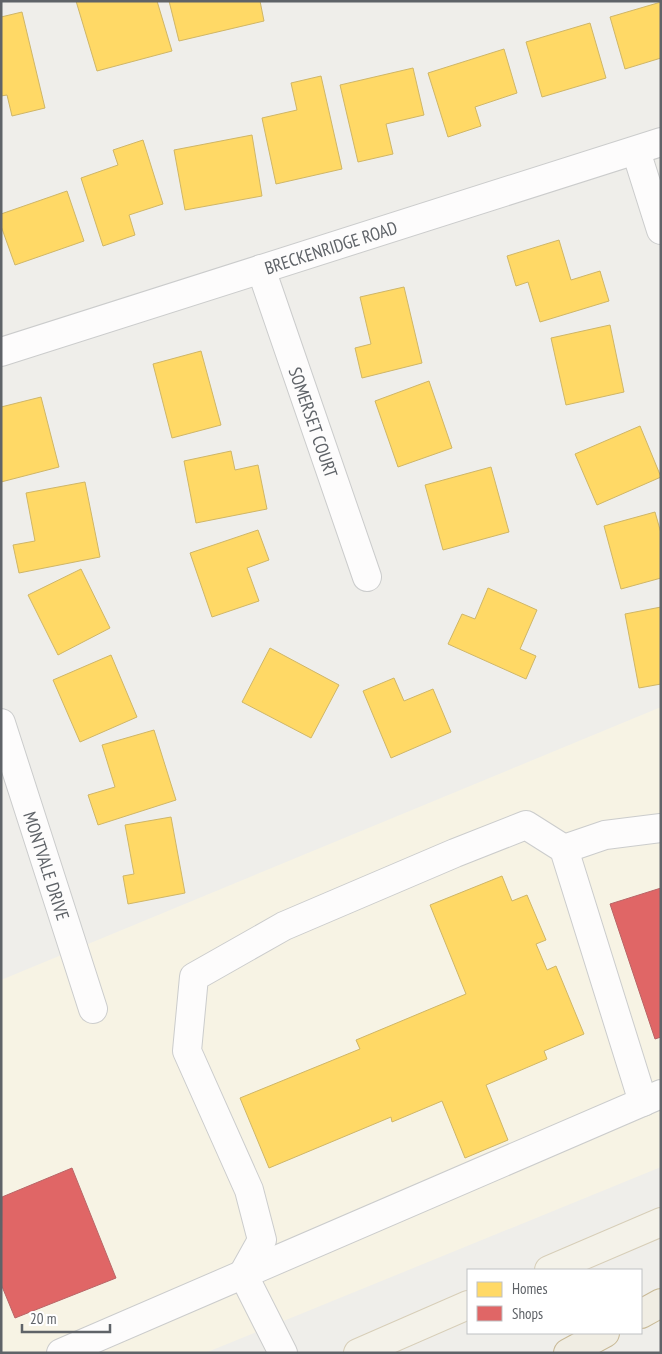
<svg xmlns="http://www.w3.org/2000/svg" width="662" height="1354" viewBox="0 0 662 1354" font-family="'PT Sans Narrow',sans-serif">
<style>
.commercial{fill:#f7f3e4}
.homes{fill:#ffd966;stroke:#cfb667}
.shops{fill:#e06666;stroke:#b96567}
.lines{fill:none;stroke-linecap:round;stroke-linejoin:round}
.minor-casing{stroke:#cbcccc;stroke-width:30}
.major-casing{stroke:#d7ceb8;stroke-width:30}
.highway-casing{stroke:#c8b996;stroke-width:30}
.minor{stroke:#fdfcfc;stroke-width:28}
.major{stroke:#f4f2e9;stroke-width:28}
.highway{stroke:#f0ede3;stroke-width:28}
.labels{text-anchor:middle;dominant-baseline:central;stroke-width:5;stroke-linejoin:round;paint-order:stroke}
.street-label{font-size:18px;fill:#5f6368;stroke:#fff}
</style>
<rect width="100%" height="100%" fill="#efeeea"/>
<!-- commercial -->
<path class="commercial" d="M661 707V1167L205 1353H1V980Z"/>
<!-- homes -->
<path class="homes" d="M76 1H157L172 51 97 71Z
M169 1H260L264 21 179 41Z
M661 2V58L625 69 610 17Z
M22 12 45 108 12 116 7 95 1 96V17Z
M590 23 606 78 542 97 526 42Z
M504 49 517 93 475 107 481 126 448 137 428 73Z
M413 68 424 115 386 124 393 154 358 162 340 85Z
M321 76 342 169 276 184 262 118 297 110 291 83Z
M252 135 262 196 185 210 174 150Z
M143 140 163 204 129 215 135 235 103 246 81 178 118 165 113 150Z
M67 191 84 241 15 265 1 226V214Z
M559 240 571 280 600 271 609 301 540 322 528 282 516 286 507 256Z
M404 287 422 363 362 378 355 348 371 344 360 297Z
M610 325 624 392 566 405 551 338Z
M201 351 221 425 172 438 153 364Z
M429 381 452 448 398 467 375 401Z
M41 397 59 467 1 482V407Z
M640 426 661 477 597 505 575 454Z
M231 451 235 470 258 465 267 509 196 523 184 461Z
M491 467 509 532 443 550 425 485Z
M85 482 100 557 19 573 13 545 35 541 26 493Z
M655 512 661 533V578L621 589 604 526Z
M258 530 269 560 247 568 259 601 212 617 190 553Z
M81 569 110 628 58 655 28 595Z
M488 588 537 610 520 649 536 656 526 679 448 644 462 614 475 619Z
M661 607V684L639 688 625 614Z
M270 648 339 685 311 738 242 702Z
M111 655 137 717 80 742 53 680Z
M394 678 404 701 433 689 451 732 391 758 363 691Z
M154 730 176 800 98 825 88 795 115 787 102 745Z
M171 817 185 893 128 904 123 876 134 874 125 825Z
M502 876 512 901 527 895 546 940 536 944 547 970 556 966 584 1034 544 1051 547 1059 486 1085 508 1140 465 1158 442 1101 392 1122 391 1117 269 1168 240 1098 360 1049 356 1040 466 994 430 905Z"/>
<!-- shops -->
<path class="shops" d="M661 888V1037L655 1039 610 904Z
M72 1168 116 1278 15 1318 1 1284 2 1197Z"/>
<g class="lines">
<defs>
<g id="minor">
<path d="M636 151 661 230"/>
<path id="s1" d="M261 269 367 577"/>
<path id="s2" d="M1 352 661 142"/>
<path id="s3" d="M1 723 93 1009"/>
<path d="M564 849 605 835 661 828"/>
<path d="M61 1353 661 1094"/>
<path d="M283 1353 243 1274 262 1240 249 1190 187 1051 194 977 284 926 455 853 526 825 564 849 643 1102"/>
</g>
<path id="major" d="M549 1270 661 1222
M358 1353 468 1305"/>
<path id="highway" d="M641 1314 661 1303
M568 1353 605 1333"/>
</defs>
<!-- minor casing -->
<use href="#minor" class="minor-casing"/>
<!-- major casing -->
<use href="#major" class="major-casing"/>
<!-- highway casing -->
<use href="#highway" class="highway-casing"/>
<!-- minor -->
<use href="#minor" class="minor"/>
<!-- major -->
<use href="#major" class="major"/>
<!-- highway -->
<use href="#highway" class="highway"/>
</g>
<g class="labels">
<!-- street labels -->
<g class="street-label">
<text stroke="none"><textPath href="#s2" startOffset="346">BRECKENRIDGE ROAD</textPath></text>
<text stroke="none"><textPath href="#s1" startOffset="162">SOMERSET COURT</textPath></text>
<text stroke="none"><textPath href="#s3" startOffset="150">MONTVALE DRIVE</textPath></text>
</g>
</g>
<!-- border -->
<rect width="662" height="1354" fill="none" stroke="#5f6368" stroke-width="5"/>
<!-- legend -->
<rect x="467" y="1269" width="175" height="65" fill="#ffffff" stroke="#bfc1c3"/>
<rect x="477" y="1282" width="25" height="15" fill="#ffd966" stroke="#bfc1c3"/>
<text x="512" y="1294" font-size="15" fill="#5f6368">Homes</text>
<rect x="477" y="1306" width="25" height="15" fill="#e06666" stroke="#bfc1c3"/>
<text x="512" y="1319" font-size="15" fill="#5f6368">Shops</text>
<!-- scale -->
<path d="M22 1324v8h88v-8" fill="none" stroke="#5f6368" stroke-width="2.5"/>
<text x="30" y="1324" font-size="15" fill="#5f6368" stroke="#ffffff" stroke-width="4" paint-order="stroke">20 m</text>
</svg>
